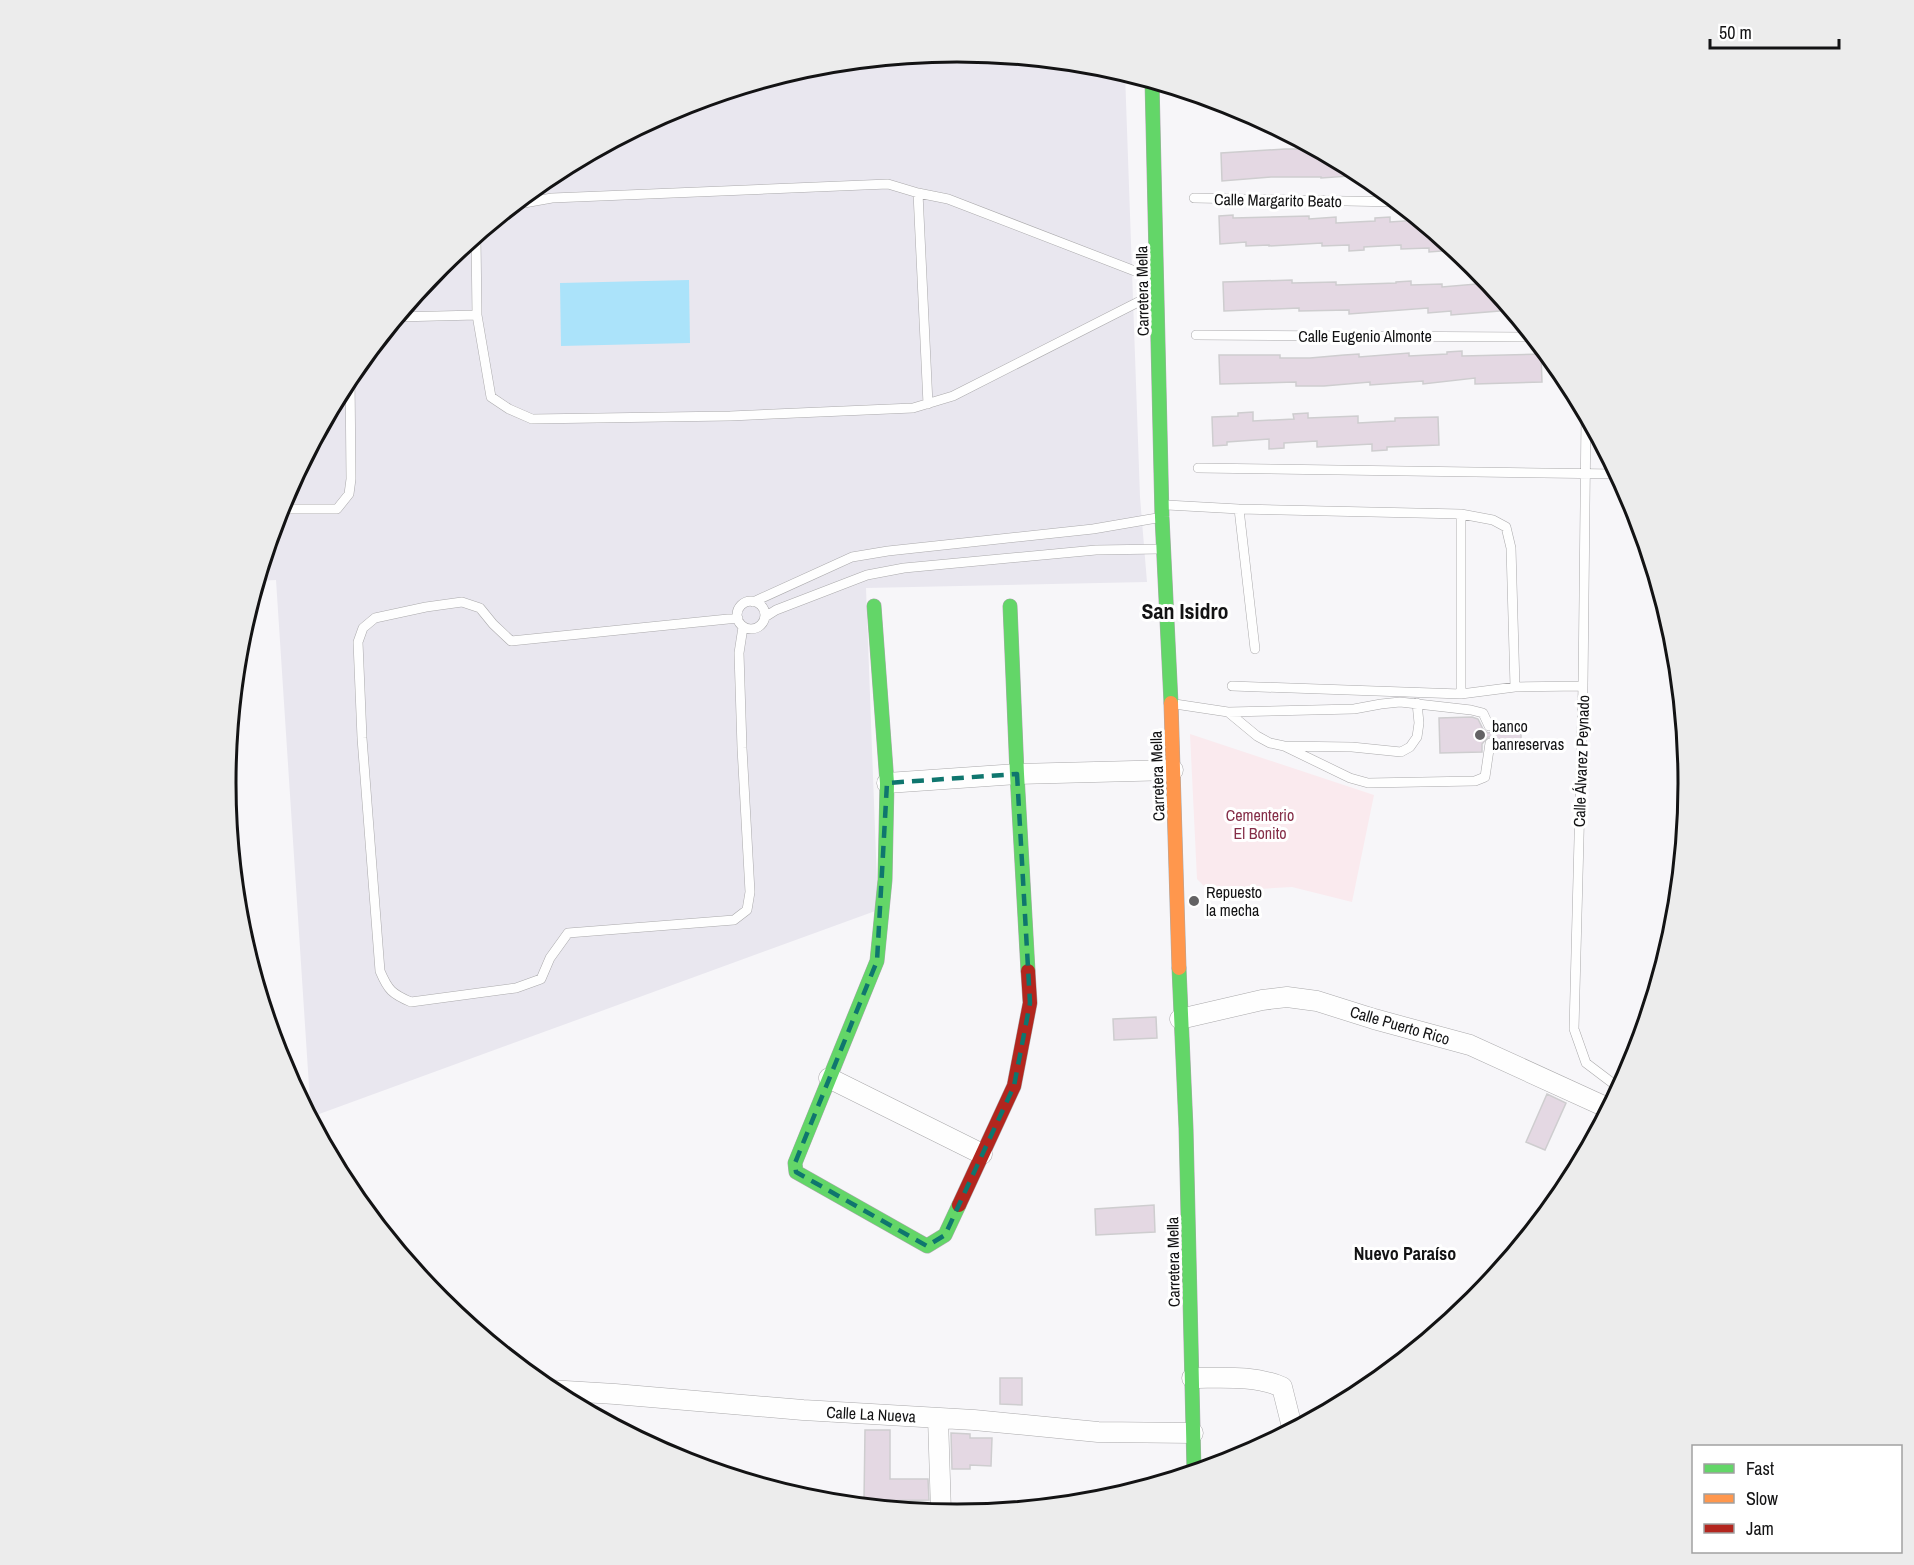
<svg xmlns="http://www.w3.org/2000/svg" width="1914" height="1565" viewBox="0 0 1914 1565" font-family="'Archivo Narrow',sans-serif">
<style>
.built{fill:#e9e7ef}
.green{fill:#faeaee}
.water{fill:#abe3fa}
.building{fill:#e4d8e3;stroke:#cecdcf;stroke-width:1.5}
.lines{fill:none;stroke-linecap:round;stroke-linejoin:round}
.lane-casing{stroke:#aaa9ab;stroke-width:10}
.street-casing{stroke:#aaa9ab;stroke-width:21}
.fast-casing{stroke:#aaa9ab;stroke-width:15}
.slow-casing{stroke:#aaa9ab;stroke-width:15}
.jam-casing{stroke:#aaa9ab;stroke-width:15}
.lane{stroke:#fefefe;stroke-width:9}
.street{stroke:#fefefe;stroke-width:20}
.fast{stroke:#63d668;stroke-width:14}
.slow{stroke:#ff974d;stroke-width:14}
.jam{stroke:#b3261e;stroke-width:14}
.marked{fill:none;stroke:#0f766e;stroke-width:4.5;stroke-dasharray:12 8;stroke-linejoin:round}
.poi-dot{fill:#636264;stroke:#fff;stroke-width:2}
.labels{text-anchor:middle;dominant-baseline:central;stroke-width:6;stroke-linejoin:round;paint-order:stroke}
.street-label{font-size:16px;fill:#131314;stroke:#fff}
.poi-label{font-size:16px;fill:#131314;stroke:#fff;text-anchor:start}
.park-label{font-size:16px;fill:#852e48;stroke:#fff}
.neighbourhood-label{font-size:18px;font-weight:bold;fill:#131314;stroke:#fff}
.district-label{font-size:22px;font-weight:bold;fill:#131314;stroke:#fff}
.rim{fill:none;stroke:#131314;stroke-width:3}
</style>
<rect width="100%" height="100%" fill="#f7f6f9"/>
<!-- built -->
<path class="built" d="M957 51 1100 65 1125 73 1140 497 1147 582 866 588 878 910 311 1117 276 580 257 581 281 502 349 376 440 265 551 174 677 107 815 65Z"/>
<!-- green -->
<path class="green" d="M1190 734 1374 795 1352 902 1292 887 1210 892 1197 879Z"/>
<!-- water -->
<path class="water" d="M689 280 690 343 561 346 560 283Z"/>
<!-- building -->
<path class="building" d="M1285 149H1315L1365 175 1321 178V177H1271L1222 181 1221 153Z
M1233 215V218L1309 216V219L1336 217V223L1375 221V218L1390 217V222L1419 220 1456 250 1429 252V248L1401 249V245L1364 247V250L1349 251V245L1322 246V243L1269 246V245L1246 246V242L1220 244 1219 216Z
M1292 280V283L1336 282V285L1396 283V282L1411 281V285L1442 284V287L1488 283 1511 310 1451 315V311L1428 313V308L1349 314V310L1299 311V308L1224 311 1223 282Z
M1462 351V356L1541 354 1542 382 1475 384V378L1423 384V381L1370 385V382L1324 386H1296V382L1220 384 1219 355H1280V358H1310L1344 355 1359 354V357L1409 353V356L1447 354V352Z
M1253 412V421L1294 419 1293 414 1308 413V418L1358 416V423L1395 421V418L1438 417 1439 445 1387 447V450L1372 451V444L1317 447V441L1284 443V448L1269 449V439L1227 442V445L1213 446 1212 417 1238 416V413Z
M1472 717 1478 719 1483 729 1488 733 1492 732 1496 726H1521V743H1497L1494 737H1488L1482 744V752L1440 753 1439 718Z
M1156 1017 1157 1038 1114 1040 1113 1019Z
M1547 1094 1566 1103 1545 1150 1526 1142Z
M1154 1205 1155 1232 1096 1235 1095 1209Z
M1000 1378H1022V1405L1000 1404Z
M865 1430H890V1479H928L929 1500 864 1501Z
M951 1433 970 1434V1438H992L991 1466 970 1465V1469H952Z"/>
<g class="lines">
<defs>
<path id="lane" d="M918 193 928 404
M1194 198 1397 202
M513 205 552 198 888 184 918 193 948 199 1153 278
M479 233 476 238 477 315 491 397 509 409 532 419 730 416 913 408 953 396 1154 294
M397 317 477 315
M1196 335 1533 337
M1586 416 1583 686 1574 1029 1586 1063 1619 1088
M1198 468 1617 474
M1167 505 1239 509 1461 514 1493 520 1506 527 1511 548 1515 687
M279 509H337L349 494 351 479 350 375
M1239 509 1255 649
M1461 514V694
M737 615a14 14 0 1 1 28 0a14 14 0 1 1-28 0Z
M753 602 852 557 888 551 1093 529 1157 518
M765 617 776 610 867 575 904 568 1096 550 1161 549
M738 618 511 641 493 624 480 608 462 602 426 607 375 618 363 628 358 642 362 738 380 971C388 990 392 994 411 1002L516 988 541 979 550 958 568 933 734 920 747 910 750 892 742 748 739 653 743 627
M1232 686 1461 694 1515 687 1583 686
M1175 704 1228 712 1354 709 1381 704 1400 702 1471 710 1483 713 1489 726
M1228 712 1257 736 1270 743 1284 746 1352 747 1401 752 1410 747 1417 737 1419 723 1417 703
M1284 746 1350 778 1368 783 1475 781 1485 777 1490 743"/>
<path id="street" d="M887 783 1017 774 1173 770
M1180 1019 1262 1000 1287 997 1317 1001 1374 1019 1470 1045 1608 1108
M829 1078 982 1154
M1192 1378C1222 1378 1255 1375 1282 1387L1291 1423 1294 1428
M549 1390 615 1394 803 1410 974 1420 1098 1432 1193 1433
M938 1418 941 1512"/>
<path id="fast" d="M1152 81 1162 517 1171 703
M874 606 887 783 885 880 877 961 795 1163 796 1172 927 1246 945 1235 959 1205
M1010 606 1017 774 1028 971
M1179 968 1186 1128 1194 1471"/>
<path id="slow" d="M1171 703 1179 968"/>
<path id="jam" d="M959 1205 1014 1086 1030 1003 1028 971"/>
</defs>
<!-- lane casing -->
<use href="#lane" class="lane-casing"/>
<!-- street casing -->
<use href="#street" class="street-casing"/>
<!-- fast casing -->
<use href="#fast" class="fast-casing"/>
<!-- slow casing -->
<use href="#slow" class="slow-casing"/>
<!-- jam casing -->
<use href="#jam" class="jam-casing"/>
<!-- lane -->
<use href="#lane" class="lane"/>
<!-- street -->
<use href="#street" class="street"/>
<!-- fast -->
<use href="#fast" class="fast"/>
<!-- slow -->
<use href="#slow" class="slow"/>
<!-- jam -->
<use href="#jam" class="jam"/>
</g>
<!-- marked area -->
<path class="marked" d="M1017 774 1030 1003 1014 1086 945 1235 927 1246 796 1172 795 1163 877 961 887 783Z"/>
<!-- markers -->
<g class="poi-dot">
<circle cx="1480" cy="735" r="6"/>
<circle cx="1194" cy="901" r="6"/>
</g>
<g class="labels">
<!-- street labels -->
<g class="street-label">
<text transform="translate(1278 200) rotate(1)">Calle Margarito Beato</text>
<text transform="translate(1142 291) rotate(-91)">Carretera Mella</text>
<text x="1365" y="336">Calle Eugenio Almonte</text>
<text transform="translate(1581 761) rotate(-88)">Calle Álvarez Peynado</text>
<text transform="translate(1157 776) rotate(-92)">Carretera Mella</text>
<text transform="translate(1400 1025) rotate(16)">Calle Puerto Rico</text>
<text transform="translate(1173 1262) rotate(-91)">Carretera Mella</text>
<text transform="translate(871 1414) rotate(3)">Calle La Nueva</text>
</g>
<!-- poi labels -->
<g class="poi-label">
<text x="1492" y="726">banco<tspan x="1492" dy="18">banreservas</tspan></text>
<text x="1206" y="892">Repuesto<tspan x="1206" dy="18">la mecha</tspan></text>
</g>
<!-- park labels -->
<g class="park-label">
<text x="1260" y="815">Cementerio<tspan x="1260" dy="18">El Bonito</tspan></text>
</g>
<!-- neighbourhood labels -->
<g class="neighbourhood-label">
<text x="1405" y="1253">Nuevo Paraíso</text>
</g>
<!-- district labels -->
<g class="district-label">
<text x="1185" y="611">San Isidro</text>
</g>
</g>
<!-- crop -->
<path d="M0 0H1914V1565H0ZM236 783a721 721 0 1 1 1442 0a721 721 0 1 1-1442 0Z" fill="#ececec" fill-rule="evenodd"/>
<path class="rim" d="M236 783a721 721 0 1 1 1442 0a721 721 0 1 1-1442 0Z"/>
<!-- legend -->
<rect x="1692" y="1445" width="210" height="108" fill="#ffffff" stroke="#a1a1a1" stroke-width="1.5"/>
<rect x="1704" y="1464" width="30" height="9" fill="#63d668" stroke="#a1a1a1" stroke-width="1.5"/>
<text x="1746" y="1475" font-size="18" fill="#131314">Fast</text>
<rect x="1704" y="1494" width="30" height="9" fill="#ff974d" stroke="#a1a1a1" stroke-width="1.5"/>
<text x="1746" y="1505" font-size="18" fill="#131314">Slow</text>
<rect x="1704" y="1524" width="30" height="9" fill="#b3261e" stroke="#a1a1a1" stroke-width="1.5"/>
<text x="1746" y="1535" font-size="18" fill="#131314">Jam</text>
<!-- scale -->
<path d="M1710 39v9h129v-9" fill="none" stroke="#131314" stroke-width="3"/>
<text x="1719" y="39" font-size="18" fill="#131314" stroke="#ffffff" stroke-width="4.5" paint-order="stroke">50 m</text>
</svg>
